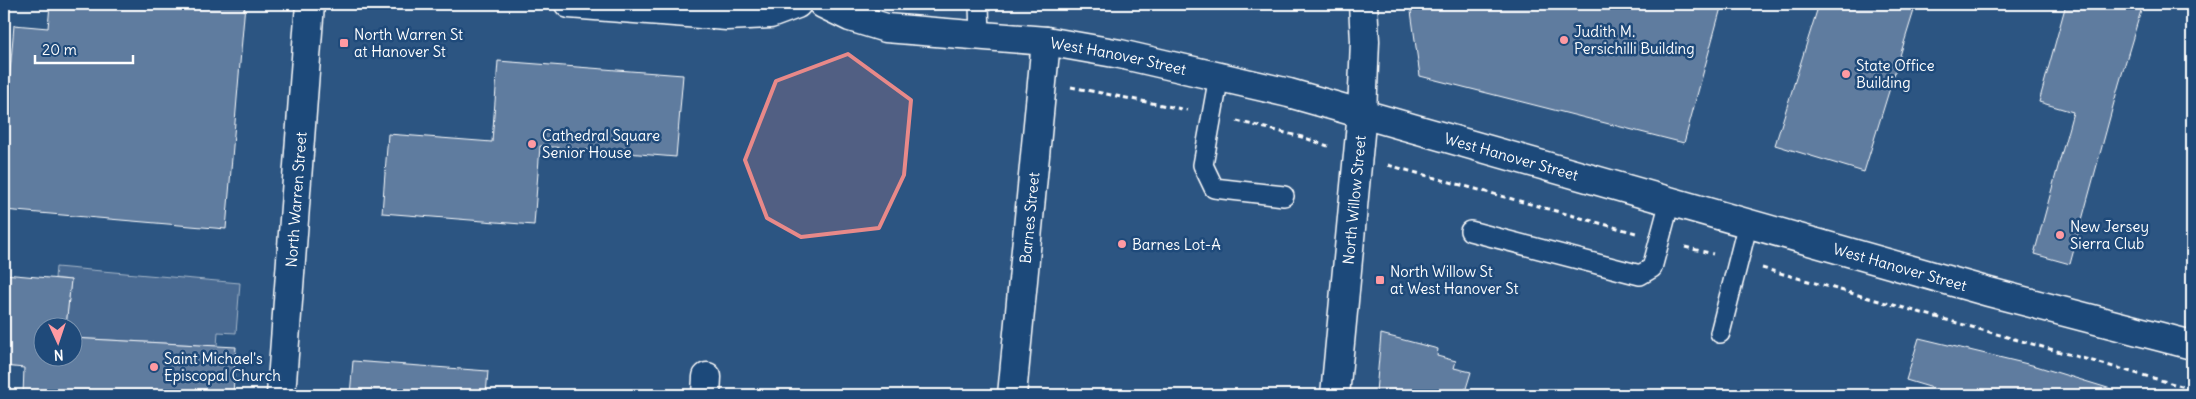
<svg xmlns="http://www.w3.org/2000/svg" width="2196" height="399" viewBox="0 0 2196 399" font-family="Delius,sans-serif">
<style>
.green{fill:#486b92;stroke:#a4b5c8}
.building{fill:#5e7c9f;stroke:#fff}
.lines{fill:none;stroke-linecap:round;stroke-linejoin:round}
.service-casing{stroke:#fff;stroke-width:22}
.minor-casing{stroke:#fff;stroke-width:31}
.primary-casing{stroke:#fff;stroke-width:31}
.path{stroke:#fff;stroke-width:3;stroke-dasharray:5 4;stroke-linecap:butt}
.service{stroke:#1f4a7a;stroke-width:19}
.minor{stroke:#1f4a7a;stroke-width:28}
.primary{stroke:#1f4a7a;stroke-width:28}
.marked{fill:#e88989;fill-opacity:0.2;stroke:#e88989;stroke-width:4;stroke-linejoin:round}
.poi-dot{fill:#ff9aa2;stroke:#1f4a7a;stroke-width:2}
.labels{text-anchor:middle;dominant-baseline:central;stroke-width:5;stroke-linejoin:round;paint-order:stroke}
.poi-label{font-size:15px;fill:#fff;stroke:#1f4a7a;text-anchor:start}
.street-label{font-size:15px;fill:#fff;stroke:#1f4a7a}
</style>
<rect width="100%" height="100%" fill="#2c5582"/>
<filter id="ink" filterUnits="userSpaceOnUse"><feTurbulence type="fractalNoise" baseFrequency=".02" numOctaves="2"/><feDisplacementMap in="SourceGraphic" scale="10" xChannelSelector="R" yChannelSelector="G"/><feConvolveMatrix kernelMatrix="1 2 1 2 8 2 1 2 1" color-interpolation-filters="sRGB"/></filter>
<g filter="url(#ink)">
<!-- green -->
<path class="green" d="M56 267 240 283 236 333 218 332 217 346 73 338 72 326H66L71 280 55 278Z"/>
<!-- building -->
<path class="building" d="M50 4H245L226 229 4 210V144L14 25 48 28Z
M1410 4H1722L1684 143 1420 76Z
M1819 4H1916L1864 172 1775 145Z
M2066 4H2143L2119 84 2070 264 2034 254 2073 112 2039 102Z
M498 61 683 75 676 157 540 146 534 225 382 213 388 134 492 142Z
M4 274 71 280 66 326H42V356H72V338L236 347 233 395H23L24 368 4 366Z
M1381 334 1438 349 1437 356 1456 361 1454 368 1471 372 1464 395H1387L1376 392Z
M1919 338 2036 366 2111 389 2110 395H1956L1906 380Z
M353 361 488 371 486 395H350Z"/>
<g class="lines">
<defs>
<path id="service" d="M979 4 980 37
M1219 76 1203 165 1214 188 1284 196
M1470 231 1640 275 1652 268 1670 201
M1720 333 1748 223"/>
<g id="minor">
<path d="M569 4 727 16 770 14 797 4"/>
<path id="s1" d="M823 4 850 17 886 28 1046 41 1120 54 1289 93 1989 292 2192 345"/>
<path d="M706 395 707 377"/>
<path id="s2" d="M1012 395 1046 41"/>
<path id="s3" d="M1335 395 1362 113 1365 41 1363 4"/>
</g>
<g id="primary">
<path id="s4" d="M281 395 310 4"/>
</g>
</defs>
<!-- service casing -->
<use href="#service" class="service-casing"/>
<!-- minor casing -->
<use href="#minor" class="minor-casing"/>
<!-- primary casing -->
<use href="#primary" class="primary-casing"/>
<!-- path -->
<path class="path" d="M1071 87 1187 110
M1237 121 1302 137 1328 146
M1388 165 1636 233
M1685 247 1713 254
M1762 268 2192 389"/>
<!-- service -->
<use href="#service" class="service"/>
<!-- minor -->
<use href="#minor" class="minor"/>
<!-- primary -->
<use href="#primary" class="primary"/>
</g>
</g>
<!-- marked area -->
<path class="marked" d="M848 54 911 100 904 175 879 228 801 237 767 218 745 160 776 81Z"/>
<!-- markers -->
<g class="poi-dot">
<circle cx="1564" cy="40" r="5"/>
<rect x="339" y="38" width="10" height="10" rx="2.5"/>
<circle cx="1846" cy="74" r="5"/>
<circle cx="532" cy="144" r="5"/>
<circle cx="2060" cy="235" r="5"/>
<circle cx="1122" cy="244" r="5"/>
<rect x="1375" y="275" width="10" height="10" rx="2.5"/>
<circle cx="154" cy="367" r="5"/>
</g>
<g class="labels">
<!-- poi labels -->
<g class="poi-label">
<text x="1574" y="31">Judith M.<tspan x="1574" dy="17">Persichilli Building</tspan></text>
<text x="354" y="34">North Warren St<tspan x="354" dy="17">at Hanover St</tspan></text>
<text x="1856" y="65">State Office<tspan x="1856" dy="17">Building</tspan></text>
<text x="542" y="135">Cathedral Square<tspan x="542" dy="17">Senior House</tspan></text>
<text x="2070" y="226">New Jersey<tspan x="2070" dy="17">Sierra Club</tspan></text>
<text x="1132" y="244">Barnes Lot-A</text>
<text x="1390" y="271">North Willow St<tspan x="1390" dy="17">at West Hanover St</tspan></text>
<text x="164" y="358">Saint Michael's<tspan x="164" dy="17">Episcopal Church</tspan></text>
</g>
<!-- street labels -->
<g class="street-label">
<text stroke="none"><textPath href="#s1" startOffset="302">West Hanover Street</textPath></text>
<text stroke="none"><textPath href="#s1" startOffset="708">West Hanover Street</textPath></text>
<text stroke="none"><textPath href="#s4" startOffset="196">North Warren Street</textPath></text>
<text stroke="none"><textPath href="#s3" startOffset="196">North Willow Street</textPath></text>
<text stroke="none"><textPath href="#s2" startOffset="178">Barnes Street</textPath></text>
<text stroke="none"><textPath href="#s1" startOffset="1112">West Hanover Street</textPath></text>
</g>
</g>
<!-- margin -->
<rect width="2196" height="399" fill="none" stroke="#1f4a7a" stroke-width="20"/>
<rect x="10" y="10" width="2176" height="379" fill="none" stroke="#fff" stroke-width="2" filter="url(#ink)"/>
<!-- north arrow -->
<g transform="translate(58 342) rotate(177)"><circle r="24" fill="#1f4a7a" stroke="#7992af"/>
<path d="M0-4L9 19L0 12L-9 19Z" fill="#ff9aa2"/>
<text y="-8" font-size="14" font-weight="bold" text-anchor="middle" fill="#ffffff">N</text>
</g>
<!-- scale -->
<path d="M35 55v8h98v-8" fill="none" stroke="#ffffff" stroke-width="2.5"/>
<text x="42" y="55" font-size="15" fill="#ffffff" stroke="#1f4a7a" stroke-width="4" paint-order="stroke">20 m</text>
</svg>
